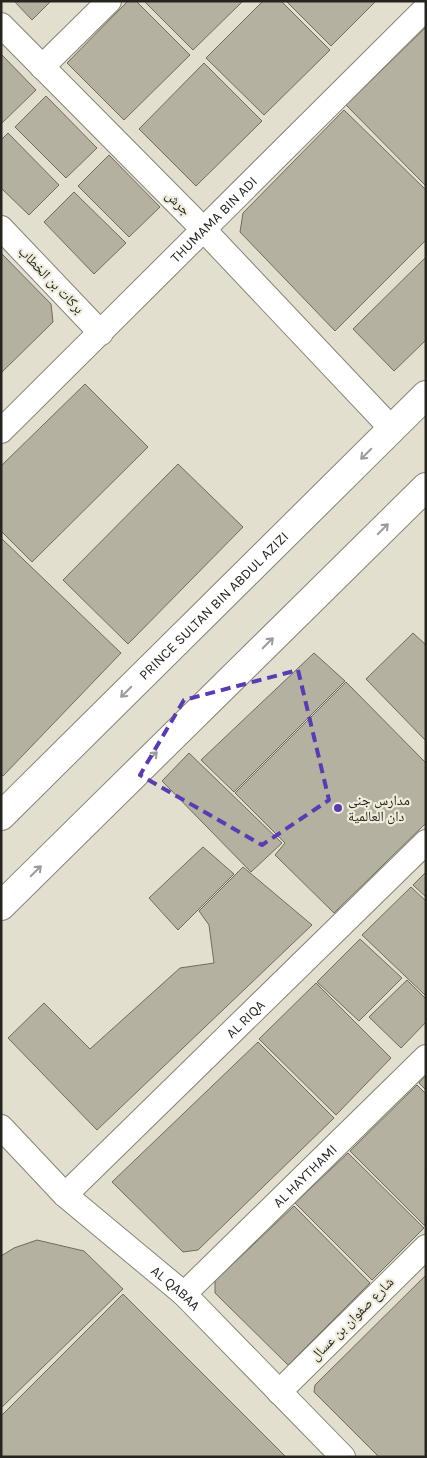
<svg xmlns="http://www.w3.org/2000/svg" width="427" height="1458" viewBox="0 0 427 1458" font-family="Karla,'Noto Naskh Arabic',sans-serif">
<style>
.building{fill:#b4b1a0;stroke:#6f6c5d}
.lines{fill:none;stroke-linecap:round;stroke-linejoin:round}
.street-casing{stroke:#878474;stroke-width:26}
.secondary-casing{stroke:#878474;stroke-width:30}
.street{stroke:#fff;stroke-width:24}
.secondary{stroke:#fff;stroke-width:28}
.oneway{stroke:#9d9c9a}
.marked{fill:none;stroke:#5b3bb4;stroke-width:4;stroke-dasharray:10 6;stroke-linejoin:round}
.poi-dot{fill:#5b3bb4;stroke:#efecdb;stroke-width:2}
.labels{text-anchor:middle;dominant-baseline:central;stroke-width:4.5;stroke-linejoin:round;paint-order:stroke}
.street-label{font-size:14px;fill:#26241e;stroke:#efecdb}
.poi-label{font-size:14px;fill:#26241e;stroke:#efecdb;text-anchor:start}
</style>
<rect width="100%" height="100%" fill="#e2dfce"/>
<!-- building -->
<path class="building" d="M14 1H51L32 20Z
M128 1H136L190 55 124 120 67 63Z
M144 1H243L193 50Z
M263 1H281L330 50 264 115 206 58Z
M286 1H376L331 46Z
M426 27V186L346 105Z
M1 54 36 90 1 124Z
M204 63 262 121 196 186 139 129Z
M46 96 97 148 66 178 15 127Z
M344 110 426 190V240L335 331 240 232 243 213Z
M8 133 59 185 29 215 1 188V140Z
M109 155 160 207 129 237 78 186Z
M74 192 126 243 94 274 44 222Z
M1 253 51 304 53 322 1 373Z
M426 257V340L394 371 353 329Z
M85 384 148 447 32 562 1 531V466Z
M178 464 243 527 128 644 63 580Z
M1 538 121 653 3 776 1 774Z
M413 633 426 645V741L366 679Z
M314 653 345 681 234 792 201 760Z
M346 682 426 763V823L334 913 275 855 285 843 235 793Z
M189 753 282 843 251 872 162 781Z
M203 847 234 874 178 930 149 898Z
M243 867 312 925 97 1130 8 1038 44 1003 90 1049 180 968 214 963 209 925 199 911Z
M426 872V897L413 885Z
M411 887 426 901V996L362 935Z
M360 939 402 978 359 1021 317 982Z
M407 980 426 999V1022L401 1048 369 1017Z
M316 983 391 1058 336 1115 259 1039Z
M258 1042 334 1118 198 1250 183 1252 112 1182Z
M426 1075V1090L419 1083Z
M417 1085 426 1094 425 1226 350 1151Z
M348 1153 424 1228 372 1280 295 1203Z
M294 1206 370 1283 288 1365 215 1293V1281Z
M37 1240 84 1251 123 1289 1 1408V1256L14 1248Z
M426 1275V1457H379L314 1392 315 1385Z
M123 1294 286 1457H1V1416Z"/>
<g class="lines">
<defs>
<g id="street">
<path d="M1 25 204 230 392 429"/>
<path d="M42 67 109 1"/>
<path d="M1 228 101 333"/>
<path id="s1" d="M1 431 426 8"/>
<path id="s2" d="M1 1127 65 1195 184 1294 343 1457"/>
<path id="s3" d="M65 1195 426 842"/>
<path id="s4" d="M184 1294 426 1057"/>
<path d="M279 1392 426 1247"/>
</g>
<g id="secondary">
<path id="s5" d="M1 816 426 395"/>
<path d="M1 906 426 487"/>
</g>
</defs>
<!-- street casing -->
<use href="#street" class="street-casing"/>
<!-- secondary casing -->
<use href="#secondary" class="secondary-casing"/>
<!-- street -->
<use href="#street" class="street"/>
<!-- secondary -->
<use href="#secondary" class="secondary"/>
</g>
<!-- one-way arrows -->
<defs><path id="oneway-shaft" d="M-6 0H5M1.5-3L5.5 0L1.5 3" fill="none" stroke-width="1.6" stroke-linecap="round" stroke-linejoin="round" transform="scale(1.25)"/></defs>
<g class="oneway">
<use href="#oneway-shaft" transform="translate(366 454) rotate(135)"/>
<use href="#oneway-shaft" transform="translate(383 529) rotate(-45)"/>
<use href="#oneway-shaft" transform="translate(268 643) rotate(-45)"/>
<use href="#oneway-shaft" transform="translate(126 692) rotate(135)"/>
<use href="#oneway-shaft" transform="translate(152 757) rotate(-45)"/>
<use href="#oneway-shaft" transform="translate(36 871) rotate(-45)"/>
</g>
<!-- marked area -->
<path class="marked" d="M298 670 329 800 262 845 140 775 184 700Z"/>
<!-- markers -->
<circle class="poi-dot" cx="338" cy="808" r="5"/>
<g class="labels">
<!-- street labels -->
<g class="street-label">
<text transform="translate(178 203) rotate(45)">جرش</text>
<text stroke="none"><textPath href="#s1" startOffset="300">THUMAMA BIN ADI</textPath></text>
<text transform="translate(51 280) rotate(46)">بركات بن الخطاب</text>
<text stroke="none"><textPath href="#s5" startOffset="299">PRINCE SULTAN BIN ABDUL AZIZI</textPath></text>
<text stroke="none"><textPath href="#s3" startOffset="252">AL RIQA</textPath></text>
<text stroke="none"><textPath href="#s4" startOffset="169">AL HAYTHAMI</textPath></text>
<text stroke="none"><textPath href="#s2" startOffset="238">AL QABAA</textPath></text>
<text transform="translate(352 1319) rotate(-45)">شارع صفوان بن عسال</text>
</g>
<!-- poi labels -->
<g class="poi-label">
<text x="348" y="800">مدارس جنى<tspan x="348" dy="16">دان العالمية</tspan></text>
</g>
</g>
<!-- border -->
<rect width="427" height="1458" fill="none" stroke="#26241e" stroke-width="5"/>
</svg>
